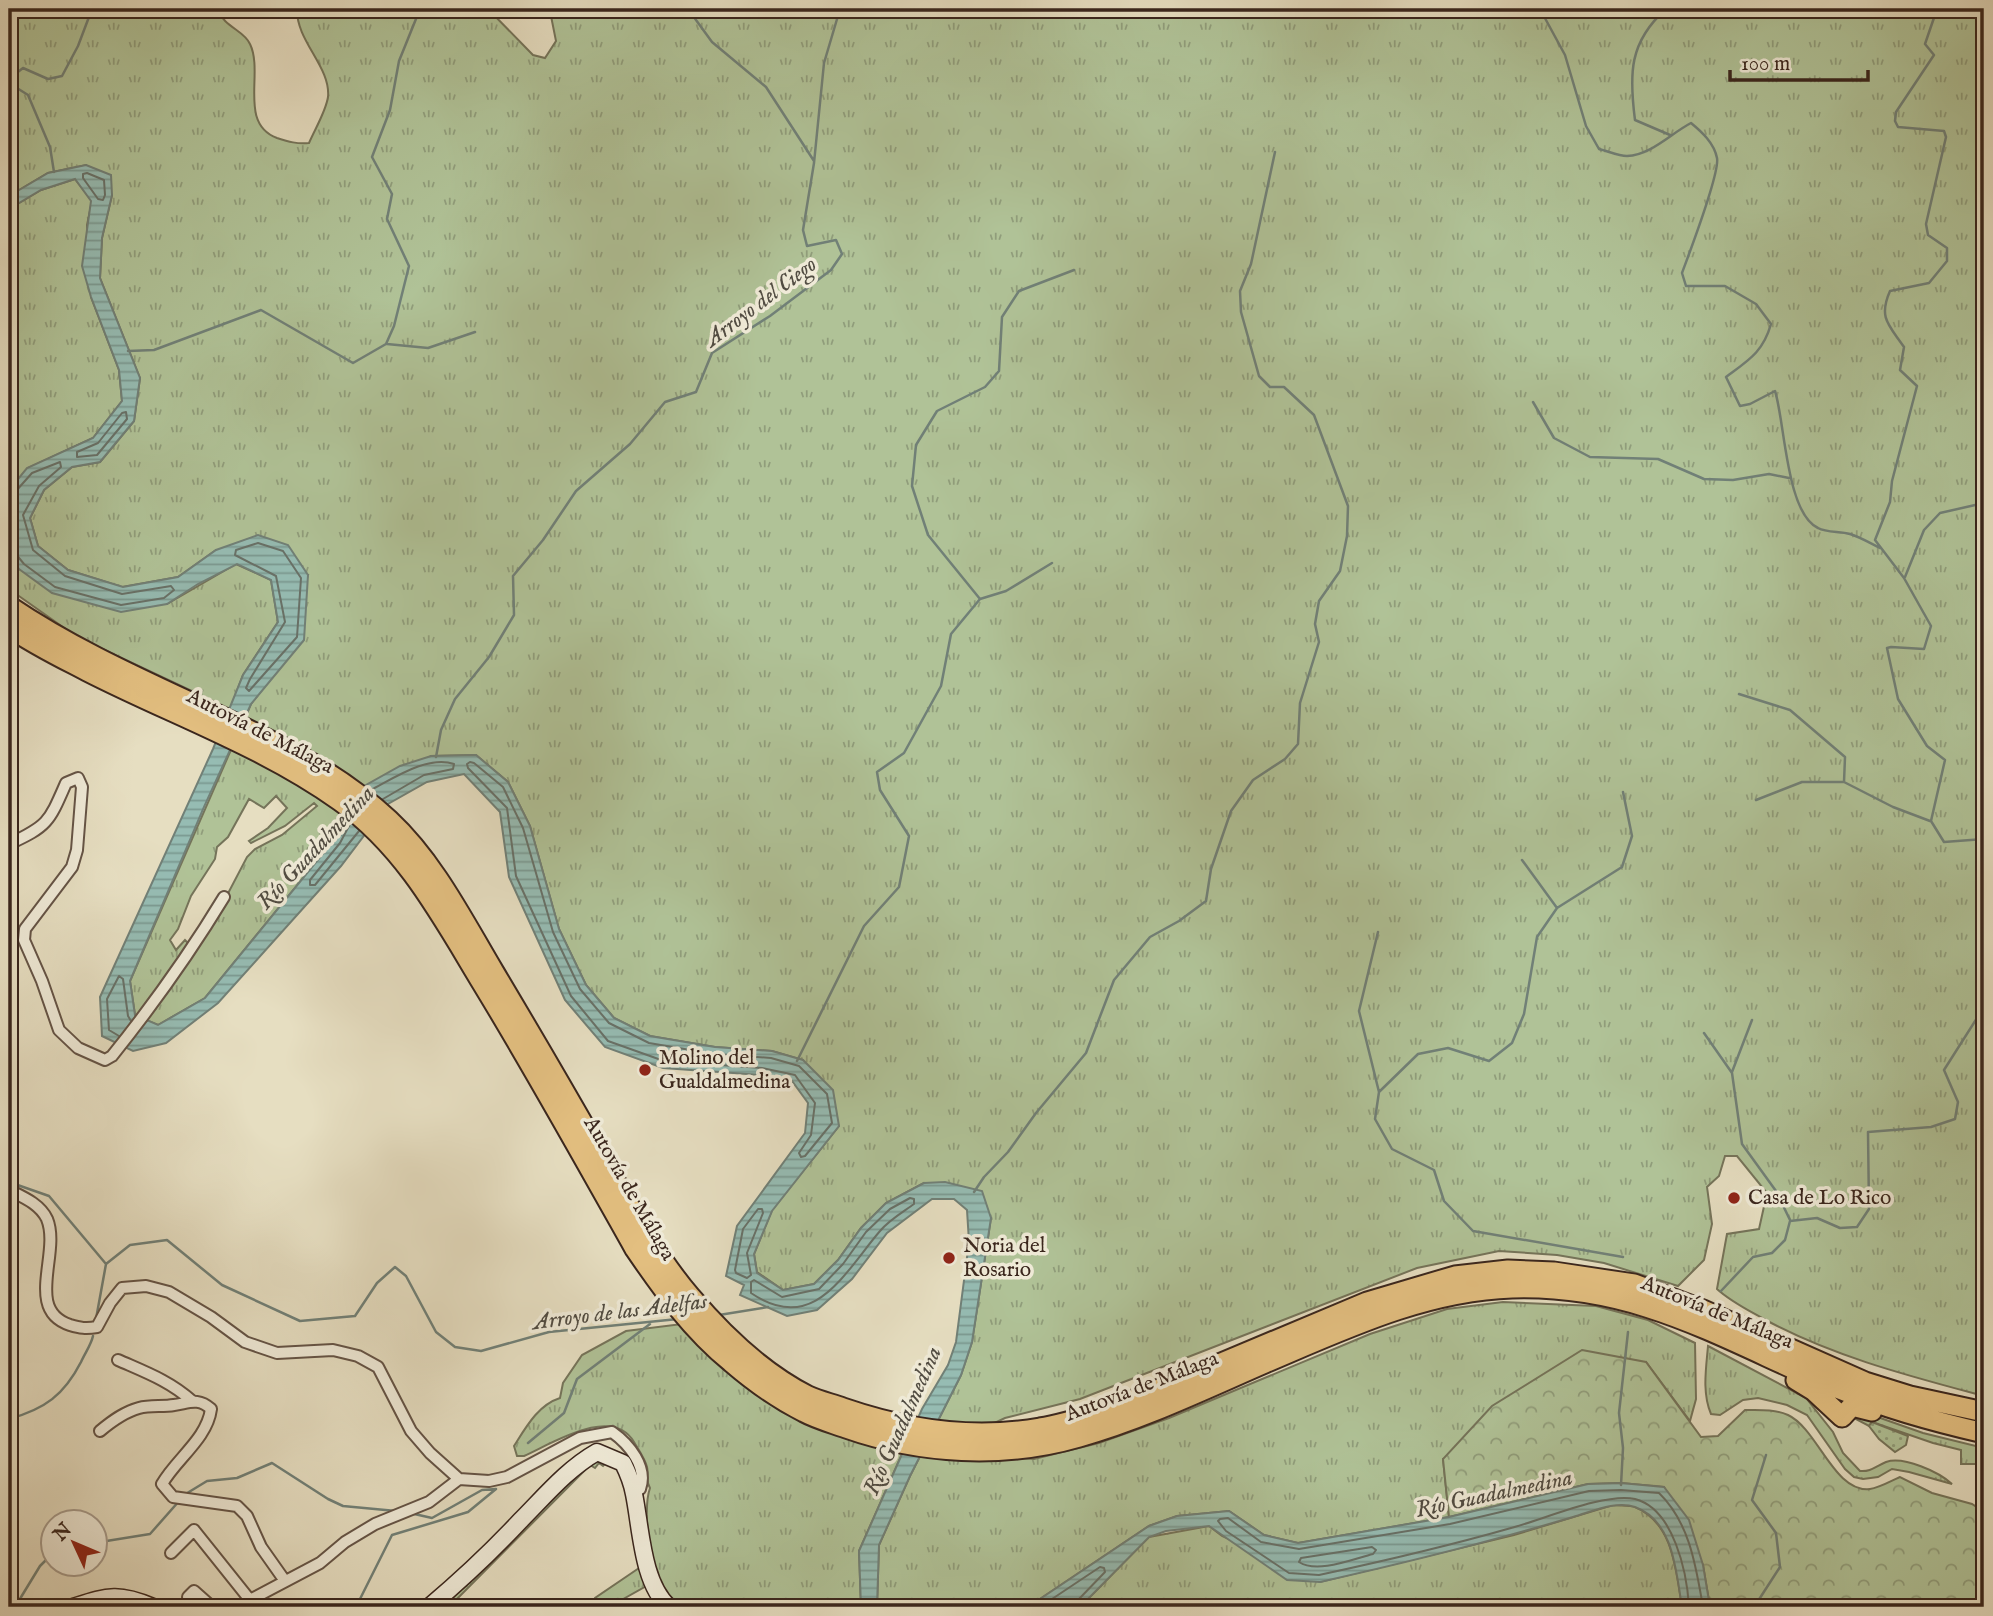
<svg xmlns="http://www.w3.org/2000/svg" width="1993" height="1616" viewBox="0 0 1993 1616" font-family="'IM FELL English',serif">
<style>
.grass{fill:url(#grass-tufts);stroke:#75745a;stroke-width:2}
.forest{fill:url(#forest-crowns);stroke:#75745a;stroke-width:2}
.garden{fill:url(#garden-dots);stroke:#75745a;stroke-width:2}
.water{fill:url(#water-rules);stroke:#718077;stroke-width:2}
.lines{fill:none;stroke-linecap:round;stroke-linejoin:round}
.shore{stroke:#687168;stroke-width:2}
.stream{stroke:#718077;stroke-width:2.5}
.street-casing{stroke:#655446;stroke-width:14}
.secondary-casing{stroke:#3a261d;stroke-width:19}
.highway-casing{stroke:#3a261d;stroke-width:23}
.street{stroke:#efead7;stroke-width:10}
.secondary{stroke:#efead7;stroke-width:16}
.highway{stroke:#e3bf80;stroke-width:19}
.poi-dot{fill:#8f2418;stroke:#efead7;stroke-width:2.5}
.labels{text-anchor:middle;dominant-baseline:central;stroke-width:7;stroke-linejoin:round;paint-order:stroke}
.street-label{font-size:21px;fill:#3a261d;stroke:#efead7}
.poi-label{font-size:21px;fill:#3a261d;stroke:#efead7;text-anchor:start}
.water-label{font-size:23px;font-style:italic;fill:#514c42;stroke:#efead7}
</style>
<defs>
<pattern id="grass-tufts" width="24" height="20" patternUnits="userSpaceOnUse" patternTransform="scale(1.75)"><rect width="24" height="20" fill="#b0c297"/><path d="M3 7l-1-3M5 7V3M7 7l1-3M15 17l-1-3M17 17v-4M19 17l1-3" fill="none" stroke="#909d7b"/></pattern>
<pattern id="forest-crowns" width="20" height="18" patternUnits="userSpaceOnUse" patternTransform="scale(1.75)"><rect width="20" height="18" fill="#b0c297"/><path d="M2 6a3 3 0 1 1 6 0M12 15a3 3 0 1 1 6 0" fill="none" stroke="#909d7b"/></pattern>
<pattern id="garden-dots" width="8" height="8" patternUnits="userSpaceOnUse" patternTransform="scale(1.75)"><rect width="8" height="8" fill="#b0c297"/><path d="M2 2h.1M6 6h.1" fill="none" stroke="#909d7b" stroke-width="1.8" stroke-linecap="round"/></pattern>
<pattern id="water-rules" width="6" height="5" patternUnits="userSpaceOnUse" patternTransform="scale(1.75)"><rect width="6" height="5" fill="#96bcb3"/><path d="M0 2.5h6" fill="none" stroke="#7b9991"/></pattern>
</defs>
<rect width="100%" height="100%" fill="#e6dec1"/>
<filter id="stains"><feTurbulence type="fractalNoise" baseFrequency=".00286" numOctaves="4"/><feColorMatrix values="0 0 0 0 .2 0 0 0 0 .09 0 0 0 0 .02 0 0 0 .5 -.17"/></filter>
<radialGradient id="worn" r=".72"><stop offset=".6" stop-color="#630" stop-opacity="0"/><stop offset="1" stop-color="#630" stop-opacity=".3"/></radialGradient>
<!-- grass -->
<path class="grass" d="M9 9H217C225 28 244 30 250 44 264 73 238 123 277 138 289 142 297 144 309 143 315 129 326 111 328 97 331 67 296 41 297 9H488L533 55 545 58 556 41 551 16 544 9H1984V1396C1909 1376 1831 1356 1762 1318 1746 1309 1730 1301 1717 1289L1727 1234 1759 1229 1767 1193 1737 1156H1725L1719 1176 1707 1187 1712 1224 1704 1260 1678 1286 1604 1263 1557 1255 1499 1251 1417 1268 1080 1399 1005 1418 992 1424 995 1457 1034 1459 1099 1443 1169 1418 1370 1334 1447 1309 1503 1302 1596 1306 1648 1320 1695 1343 1696 1399 1690 1421 1646 1362 1443 1459 1449 1517 1298 1543 1264 1535 1229 1511 1177 1516 1149 1526 1028 1607H877L879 1545 910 1476 961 1375 972 1342 991 1218 924 1183 886 1203 861 1228 838 1260 814 1284 783 1290 757 1272 754 1254 772 1210 839 1126 803 1060 772 1051 715 1047 650 1036 614 1018 586 985 559 929 530 826 508 782 476 755 431 756 347 815 335 839 205 998 158 1025 146 1020 223 903 247 857 255 849 282 835 317 806 314 803 285 826 251 843 249 841 268 828 287 808 276 796 264 808 249 799 228 837 217 847 215 859 191 896 178 929 170 940 176 950 185 940 190 945 139 1017 135 1015 130 981 251 704 274 674 308 575 216 550 178 577 122 587 68 570 38 546 30 518 44 490 72 467 100 462 134 421 140 378 100 278 102 238 112 195 86 165 48 173 9 196Z
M75 179 92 201 87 225 91 297 119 370 122 401 93 438 28 468 9 490V209L41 190Z
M9 555 19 569 167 604 236 564 271 580 278 622 243 675 230 709 77 637 9 589Z
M682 1324 857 1441 902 1454 859 1551 861 1607H676C670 1599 661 1590 658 1580 649 1560 643 1508 650 1488 645 1480 649 1475 647 1467 645 1459 638 1449 634 1442 612 1405 553 1443 524 1456H517L514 1446C526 1427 538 1405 560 1398L563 1383 582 1355 626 1331Z
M1708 1346 1806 1398 1833 1432 1843 1453 1860 1471C1871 1472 1876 1466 1886 1462 1904 1456 1939 1472 1952 1484L1909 1472 1892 1469 1878 1477 1863 1479 1854 1477 1845 1469 1807 1415 1787 1405 1758 1398 1743 1400 1720 1415 1711 1414C1702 1393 1706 1369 1708 1346Z
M1869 1414 1923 1433 1984 1448V1464H1961V1450L1933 1443 1872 1422 1869 1426 1852 1417Z
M608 1460 603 1466 599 1463 595 1468 590 1465 451 1605 448 1607H438L585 1464 593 1461Z
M1613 1505C1620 1506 1629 1505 1635 1507 1674 1523 1676 1572 1682 1607H1080L1149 1537 1209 1526 1222 1536 1320 1582 1514 1535Z
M642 1566 648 1585 609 1607H590L595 1598Z"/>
<!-- forest -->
<path class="forest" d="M1582 1350 1646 1362 1701 1437 1718 1436 1745 1410C1760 1410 1774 1409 1788 1415 1818 1429 1834 1493 1870 1489 1879 1488 1891 1481 1900 1477L1932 1493 1972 1504 1984 1512V1607H1710L1703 1565 1664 1487 1621 1483 1588 1484 1449 1517 1443 1459 1492 1406Z"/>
<!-- garden -->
<path class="garden" d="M1872 1422 1908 1436 1906 1445 1895 1452 1879 1439 1869 1426Z"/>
<!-- water -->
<path class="water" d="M86 165 111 175 112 195 102 238 100 278 140 378 134 421 100 462 72 467 44 490 30 518 38 546 68 570 123 587 178 577 216 550 258 535 288 545 308 575 304 640 251 704 204 807 130 981 135 1015 158 1025 205 998 335 839 366 785 400 766 431 756 476 755 508 782 530 826 559 929 586 985 614 1018 650 1036 715 1047 772 1051 803 1060 833 1090 839 1126 772 1211 754 1254 757 1273 783 1290 814 1284 838 1260 861 1228 886 1203 924 1183 945 1182 982 1191 991 1218 972 1342 961 1375 910 1476 879 1545 877 1607H861L859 1551 922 1409 948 1365 956 1342 969 1242 967 1210 954 1199H932L887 1233 852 1279 817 1310 787 1316 740 1295 744 1285 726 1276 737 1226 805 1133 808 1103 792 1081 761 1075 663 1068 605 1047 565 1000 509 877 500 812 464 774 427 782 388 804 341 866 218 1003 166 1043 133 1051 102 1036 100 997 213 749 243 675 278 622 271 580 237 564 198 584 167 604 121 612 52 593 19 569 9 555V490L27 468 93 438 122 401 119 370 91 297 82 266 91 201 75 179 41 190 9 209V196L48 173Z
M1621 1483 1664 1487 1689 1520 1703 1565 1710 1607H1682C1676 1572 1674 1521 1635 1507 1616 1500 1591 1512 1573 1517 1489 1542 1405 1563 1320 1582L1287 1580 1209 1526 1166 1531 1149 1537 1080 1607H1028L1149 1526 1177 1516 1229 1511 1264 1535 1298 1543 1449 1517 1588 1484Z"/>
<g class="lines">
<!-- shore -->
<path class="shore" d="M87 173 104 180 105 195 103 200 98 199 83 178V174Z
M126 412 127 419 97 455 77 457V452L98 443 122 413Z
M9 493 16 491 32 473 60 462 61 467 39 486 23 515 33 550 65 576 122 594 171 586 174 590 164 598 121 605 55 587 24 564 15 553 9 552
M258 543 283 551 301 578 297 637 249 691 246 688 250 679 285 622 276 576 235 555 236 550Z
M470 762 474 763 503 787 523 828 553 932 580 989 609 1023 649 1043 714 1054 771 1058 799 1066 827 1094 832 1123 805 1156 801 1157 799 1153 811 1135 815 1103 795 1075 762 1068 664 1061 608 1041 571 996 516 876 507 808 468 768 467 764Z
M371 790C394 778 428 755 454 764L453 769 424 775 383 799
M350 824 340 843 310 880V885H315L359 831
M119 1036 109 1030 107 999 119 976 123 979 128 1016 131 1021
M910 1198 914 1199V1204C903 1212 889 1220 880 1231 844 1273 814 1336 751 1293V1282L754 1280 782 1297 819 1289 843 1264 866 1232 890 1209Z
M758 1209H762L763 1213 747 1253 751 1275 747 1278 736 1273 735 1270 743 1229Z
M1372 1547 1376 1550 1373 1554C1353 1559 1317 1574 1299 1562L1301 1558Z
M1040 1607 1100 1567 1104 1568 1105 1572 1078 1600 1076 1607
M1689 1607C1687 1573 1674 1509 1635 1499 1606 1492 1542 1520 1511 1528 1448 1546 1384 1561 1319 1575L1289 1573 1226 1531 1218 1521 1220 1519 1228 1518 1261 1542 1299 1549 1450 1524 1589 1491 1621 1490 1659 1493C1690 1523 1696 1567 1703 1607"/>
<!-- stream -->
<path class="stream" d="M688 9 712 42 766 87 814 161
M1540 9 1565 55 1586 126 1599 149C1608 151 1618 156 1627 156 1651 155 1670 134 1691 123 1702 132 1714 143 1717 158 1720 173 1689 254 1682 273L1686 286H1725L1756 304 1771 324C1763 352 1749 360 1726 377L1740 406 1750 404 1775 391C1785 422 1786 513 1818 528 1827 533 1840 531 1850 534 1860 537 1870 543 1880 548
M1666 9C1629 42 1629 74 1635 120L1670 135
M1937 9 1925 44 1934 55 1896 112 1895 121 1898 127 1944 131 1946 137 1926 224 1928 235 1947 248V261L1929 283 1890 291C1878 318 1889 325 1904 347L1900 370 1917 386 1892 481 1890 502 1875 540 1904 578 1931 626 1924 649 1891 647 1887 648 1898 699 1927 746 1945 760 1931 821 1944 842 1984 839
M9 79 23 68 48 79 62 76 78 46 92 9
M9 83 28 95 50 147 54 172
M387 344 428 348 475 332
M128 351 154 350 261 310 353 363 386 344 394 326 409 266 387 219 392 194 372 157 390 110 399 61 420 9
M1533 402 1554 438 1590 457 1658 459 1704 479 1733 480 1769 474 1789 478
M1905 577 1924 530 1940 513 1984 503
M980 599 928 535 912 486 916 445 937 411 985 387 999 371 1002 317 1019 291 1074 270
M1739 694 1790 710 1845 757 1844 782
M436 757 441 730 455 699 489 657 514 615 513 576 543 540 576 491 630 444 665 402 696 392 712 353 770 316 831 270 842 254 836 240 807 246 803 230 814 163 824 63 840 9
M1623 792 1632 836 1622 867 1557 908 1537 937 1524 1014 1512 1043 1489 1061 1448 1048 1418 1054 1379 1092 1375 1119 1392 1149 1434 1170 1444 1201 1473 1231 1623 1257
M1756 800 1802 782H1844L1893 807 1930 821
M1522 860 1557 908
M1378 932 1359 1011 1379 1092
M1704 1033 1732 1073 1742 1144 1776 1191 1790 1220
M797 1061 864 926 899 887 909 836 880 790 877 772 904 753 941 686 951 634 980 599 1006 591 1052 563
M1732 1072 1752 1020
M9 1182 49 1196 106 1264
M974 1192 984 1177 1008 1152 1036 1113 1086 1053 1114 980 1150 937 1179 921 1206 901 1211 869 1231 811 1253 780 1285 759 1298 744 1300 703 1319 642 1315 624 1319 601 1340 571 1347 536 1348 506 1314 415 1284 387H1270L1259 376 1241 312 1240 291 1251 264 1275 152
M1721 1291 1753 1257 1772 1253 1785 1240 1790 1221 1817 1218 1840 1228 1857 1227 1869 1209 1868 1132 1931 1127 1955 1119 1958 1102 1944 1070 1984 1007
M719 1315 768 1307
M96 1319 106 1264 130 1245 167 1240 222 1285 300 1321 355 1316 377 1283 395 1267 406 1276 436 1332 455 1347 481 1351 549 1332 678 1319
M9 1419C45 1409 64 1395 81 1362 85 1353 91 1345 93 1336
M528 1443 564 1413 577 1379 650 1324
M1621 1485 1623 1448 1619 1413 1628 1332
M184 1495 207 1481 237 1478 272 1463 328 1499 343 1506 396 1511
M410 1513 432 1518 482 1490 496 1489
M94 1543 150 1534 180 1500
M15 1607 40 1566 52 1554
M361 1607 360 1599 392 1535 468 1512 496 1489
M1536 1607 1606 1601 1646 1607
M1752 1607 1758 1601 1780 1567 1776 1533 1752 1500 1766 1455"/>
<defs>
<path id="street" d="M9 844C48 826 49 822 66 783L78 778 82 787 77 850 72 867 25 929 24 940 42 981 59 1030 78 1048 105 1060 112 1056C153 1005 190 953 224 897
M9 1190C23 1197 40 1204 47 1219 61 1253 24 1310 70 1325 80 1328 86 1329 97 1327L110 1303 122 1288 146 1286 169 1292 211 1317 245 1342 277 1353 333 1350 358 1356 378 1367 411 1431 430 1453 459 1479
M118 1360C145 1372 170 1381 192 1401
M100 1431C112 1421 124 1412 139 1408 150 1405 163 1407 174 1405 189 1403 198 1397 211 1409 207 1439 176 1459 162 1484L173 1497 237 1506 247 1516 261 1547 285 1581
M171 1553 194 1530 250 1600
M188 1597 194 1591 212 1607
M243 1607 250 1600 320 1563 345 1542 375 1524 429 1502 459 1479 489 1481 507 1477 580 1438 612 1432C629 1444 648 1467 640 1489L634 1491"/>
<path id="secondary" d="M73 1607C108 1596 118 1592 153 1607
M429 1607C461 1580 491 1552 520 1521 544 1497 567 1469 597 1452L623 1463C628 1473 632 1483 634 1494 641 1528 642 1583 669 1607"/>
<path id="highway" d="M9 606C77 652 152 684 226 719 285 747 341 775 389 820 434 862 463 920 494 972 528 1029 562 1087 595 1145 624 1196 651 1250 690 1296 722 1334 763 1373 808 1396 819 1401 832 1404 843 1408 907 1430 973 1440 1040 1428 1067 1424 1093 1414 1119 1406L1367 1302 1455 1276 1508 1270 1554 1272 1634 1284 1703 1310 1865 1382 1910 1396 1984 1412
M9 627C33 644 60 657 87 671 171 714 263 746 340 801 405 847 442 917 482 983 535 1070 585 1160 635 1249 663 1290 692 1330 731 1362 753 1381 778 1399 804 1412 817 1419 832 1423 846 1428 920 1454 1003 1459 1079 1437 1143 1419 1205 1389 1265 1363 1345 1329 1424 1291 1512 1288 1642 1284 1728 1343 1842 1390 1888 1409 1936 1422 1984 1433
M1796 1380 1814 1391 1842 1417 1852 1406 1872 1411"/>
</defs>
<!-- street casing -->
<use href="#street" class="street-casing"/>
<!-- secondary casing -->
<use href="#secondary" class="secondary-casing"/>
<!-- highway casing -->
<use href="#highway" class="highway-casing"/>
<!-- street -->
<use href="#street" class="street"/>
<!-- secondary -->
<use href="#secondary" class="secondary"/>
<!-- highway -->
<use href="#highway" class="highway"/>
</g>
<!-- markers -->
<g class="poi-dot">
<circle cx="645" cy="1070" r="7"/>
<circle cx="1734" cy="1198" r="7"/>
<circle cx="949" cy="1258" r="7"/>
</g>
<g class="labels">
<!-- street labels -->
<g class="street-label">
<text transform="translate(260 732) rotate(27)">Autovía de Málaga</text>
<text transform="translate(629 1189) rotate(60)">Autovía de Málaga</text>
<text transform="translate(1717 1313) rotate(22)">Autovía de Málaga</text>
<text transform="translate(1142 1387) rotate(-21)">Autovía de Málaga</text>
</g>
<!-- poi labels -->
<g class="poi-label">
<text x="659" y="1058">Molino del<tspan x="659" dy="24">Gualdalmedina</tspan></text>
<text x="1748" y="1198">Casa de Lo Rico</text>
<text x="963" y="1246">Noria del<tspan x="963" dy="24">Rosario</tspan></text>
</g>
<!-- water labels -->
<g class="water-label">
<text transform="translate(761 302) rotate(-37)">Arroyo del Ciego</text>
<text transform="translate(316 848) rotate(-47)">Río Guadalmedina</text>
<text transform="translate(620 1312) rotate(-7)">Arroyo de las Adelfas</text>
<text transform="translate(903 1421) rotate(-66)">Río Guadalmedina</text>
<text transform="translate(1494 1494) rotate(-12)">Río Guadalmedina</text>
</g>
</g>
<!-- margin -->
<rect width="1993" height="1616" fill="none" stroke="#e6dec1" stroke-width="35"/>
<rect x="10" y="10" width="1972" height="1595" fill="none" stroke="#3a261d" stroke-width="3.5"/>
<rect x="18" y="18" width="1958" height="1581" fill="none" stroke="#3a261d" stroke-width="2"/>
<!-- north arrow -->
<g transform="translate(74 1543) rotate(314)"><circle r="33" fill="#efead7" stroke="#a79c8d" stroke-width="2"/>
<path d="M0-5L12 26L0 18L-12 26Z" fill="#8f2418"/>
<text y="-10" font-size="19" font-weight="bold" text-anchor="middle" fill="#3a261d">N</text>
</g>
<!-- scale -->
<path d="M1730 70v10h138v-10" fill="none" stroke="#3a261d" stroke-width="3.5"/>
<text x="1741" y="70" font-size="21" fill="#3a261d" stroke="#efead7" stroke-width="5" paint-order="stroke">100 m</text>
<rect width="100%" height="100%" filter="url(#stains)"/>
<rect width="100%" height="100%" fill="url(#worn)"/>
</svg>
